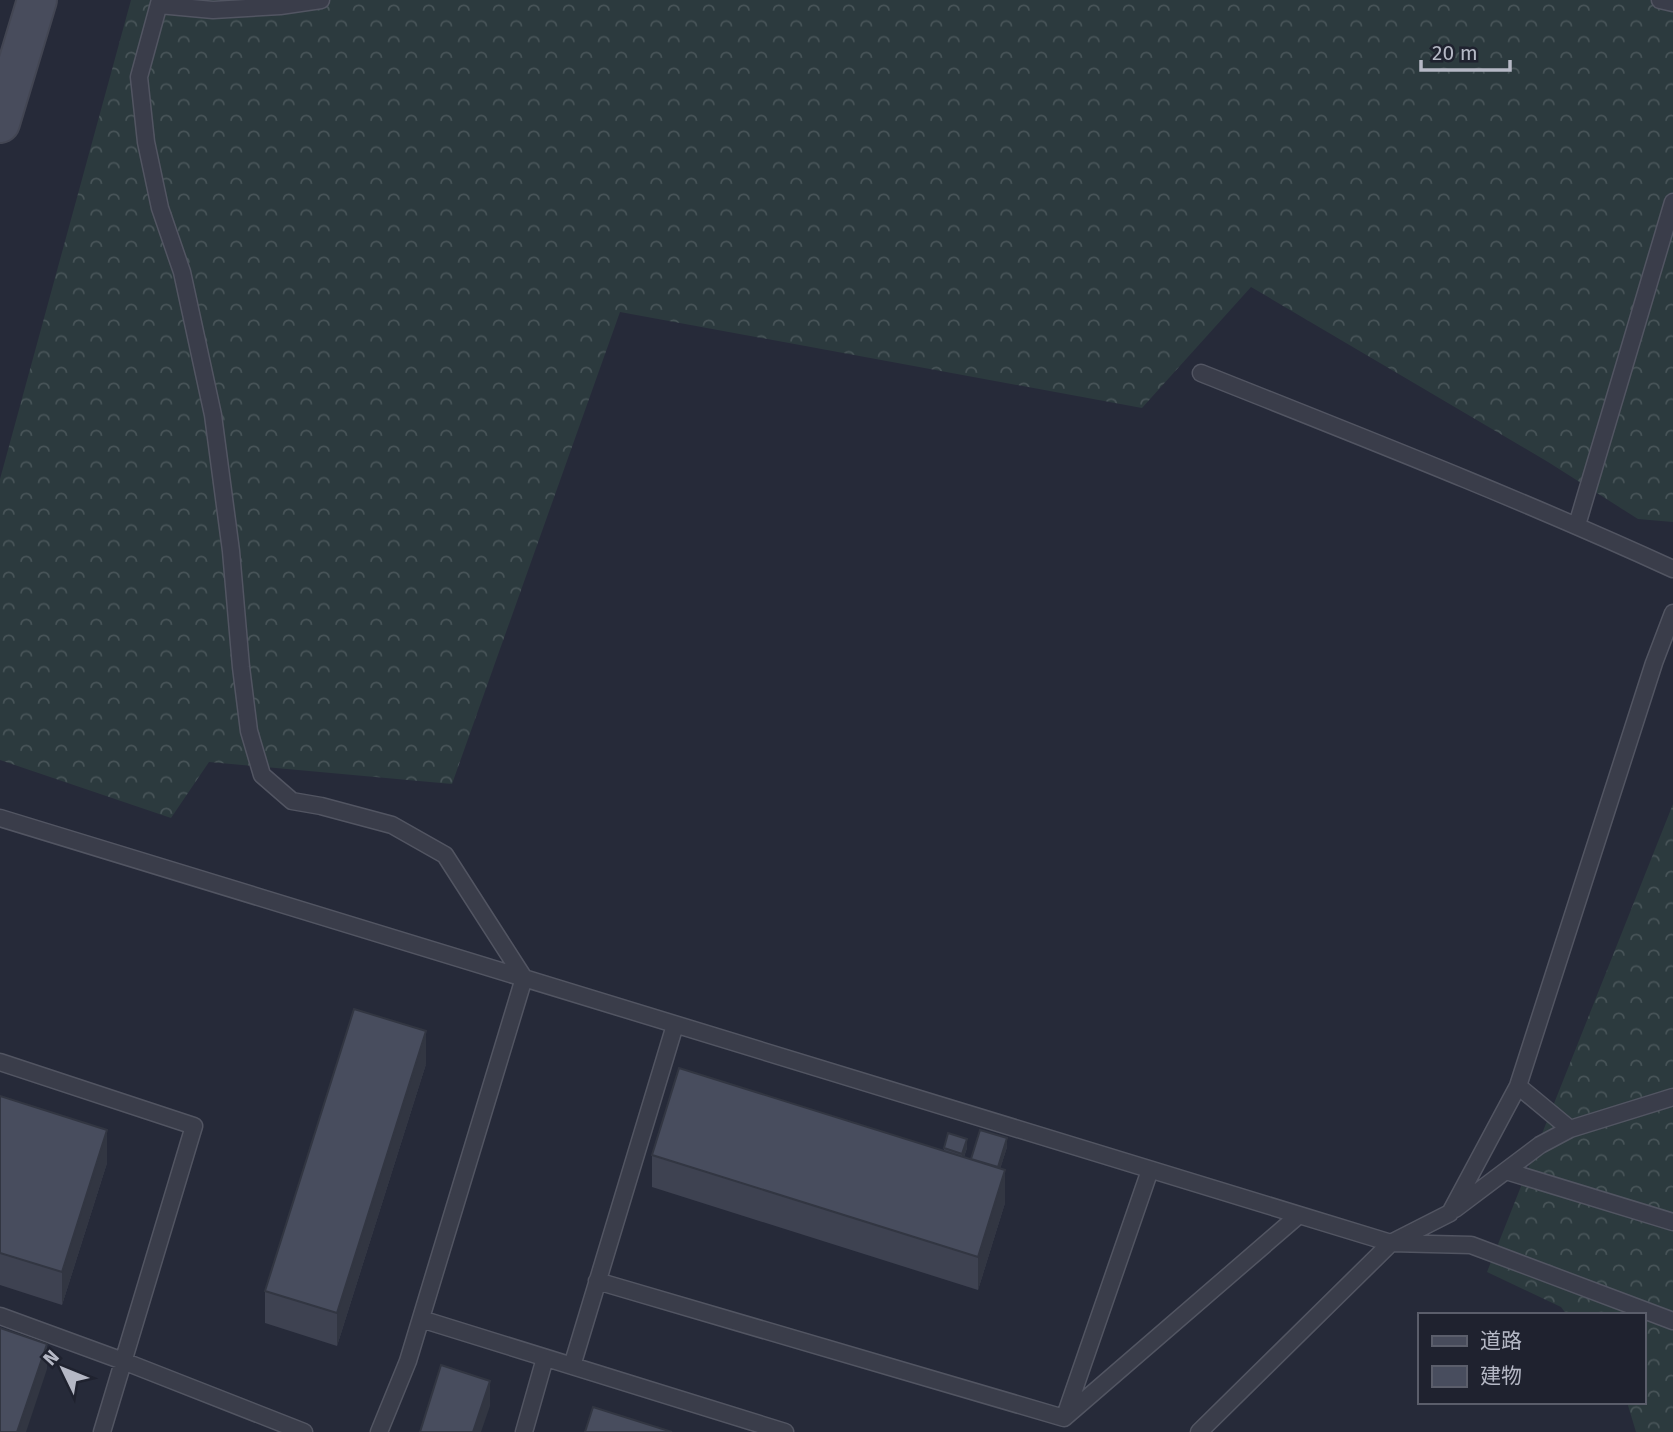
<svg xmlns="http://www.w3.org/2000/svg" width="1673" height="1432" viewBox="0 0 1673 1432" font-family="'Fira Sans','Noto Sans JP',sans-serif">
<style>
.forest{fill:url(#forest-crowns)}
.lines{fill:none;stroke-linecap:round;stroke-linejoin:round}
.service-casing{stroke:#525562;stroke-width:19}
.secondary-casing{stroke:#434653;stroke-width:42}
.service{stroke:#3a3d4a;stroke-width:16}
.secondary{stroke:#484c5c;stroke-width:38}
.wall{fill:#3e4251}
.shaded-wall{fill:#323642}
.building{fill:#484d5e;stroke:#323642;stroke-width:2}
</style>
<defs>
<pattern id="forest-crowns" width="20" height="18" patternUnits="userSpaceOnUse" patternTransform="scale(1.75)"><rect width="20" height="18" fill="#2c3a3e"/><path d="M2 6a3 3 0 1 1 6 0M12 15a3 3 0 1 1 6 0" fill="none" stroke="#485458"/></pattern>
</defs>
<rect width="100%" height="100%" fill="#262a39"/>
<!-- forest -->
<path class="forest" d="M131 0H1673V522L1638 519 1548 462 1251 287 1142 408 620 312 452 784 209 762 171 818 0 760V479Z
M1673 804V1432H1636L1627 1402H1643V1315H1567L1561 1307 1487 1272Z"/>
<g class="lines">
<defs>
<path id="service" d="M160 0 139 77 146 142 160 208 182 272 213 415 231 551 241 667 249 731 262 775 292 801 321 806 392 825 445 855 524 978 408 1361 379 1432
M1660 0 1673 3
M159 5 213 10 280 6 321 0
M1201 373C1359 436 1518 498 1673 569
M1577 525 1673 202
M0 818 1391 1243 1471 1245 1673 1321
M0 1062 194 1126 102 1432
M1518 1086 1570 1129
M1506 1171 1673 1222
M1455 1209 1540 1145 1570 1129 1673 1097
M597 1281 1064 1418 1299 1215
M0 1316 123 1361 304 1432
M421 1319 785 1432
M572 1366 675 1025
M1065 1416 1150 1170
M524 1432 545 1358
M1199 1432 1391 1243 1450 1213 1518 1086 1654 663 1673 613"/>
<path id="secondary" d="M0 123 37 0"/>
</defs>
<!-- service casing -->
<use href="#service" class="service-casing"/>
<!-- secondary casing -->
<use href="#secondary" class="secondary-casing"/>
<!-- service -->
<use href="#service" class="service"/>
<!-- secondary -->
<use href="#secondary" class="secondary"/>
</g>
<!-- wall -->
<path class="wall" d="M426 1064 337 1346 265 1323V1291Z
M0 1096 107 1163 62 1305 0 1285Z
M1007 1147 1000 1169 1005 1203 978 1290 652 1187V1155L944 1151V1148H967L964 1157 971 1160Z"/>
<!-- shaded-wall -->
<path class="shaded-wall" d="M426 1031V1064L337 1346V1313Z
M107 1130V1163L62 1305V1272Z
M1007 1138V1147L998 1176V1167Z
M967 1139V1148L962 1162V1154Z
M1005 1170V1203L978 1290V1257Z
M47 1344V1369L26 1432H17Z
M490 1381V1406L481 1432H473Z"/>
<!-- building -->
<path class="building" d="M354 1009 426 1031 337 1313 265 1291Z
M679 1068 1005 1170 978 1257 652 1155Z
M0 1096 107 1130 62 1272 0 1253Z
M980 1130 1007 1138 998 1167 971 1159Z
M948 1133 967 1139 962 1154 944 1148Z
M0 1328 47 1344 17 1432H0Z
M441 1365 490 1381 473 1432H420Z
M593 1407 672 1432H585Z"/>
<!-- legend -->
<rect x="1418" y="1313" width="228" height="91" fill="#1f222f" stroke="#5b5e6b" stroke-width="2"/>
<rect x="1432" y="1336" width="35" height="10" fill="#484c5c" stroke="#5b5e6b" stroke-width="2"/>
<text x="1480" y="1348" font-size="21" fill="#b5b8c5">道路</text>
<rect x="1432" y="1366" width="35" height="21" fill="#484d5e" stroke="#5b5e6b" stroke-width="2"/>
<text x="1480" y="1383" font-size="21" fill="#b5b8c5">建物</text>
<!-- north arrow -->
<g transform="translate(63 1369) rotate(313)" stroke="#1f222f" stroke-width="5" paint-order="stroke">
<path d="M0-5L12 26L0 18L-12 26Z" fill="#b5b8c5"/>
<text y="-10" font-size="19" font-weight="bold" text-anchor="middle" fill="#b5b8c5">N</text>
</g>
<!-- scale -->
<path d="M1421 60v10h89v-10" fill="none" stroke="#b5b8c5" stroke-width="3.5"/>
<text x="1432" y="60" font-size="21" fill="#b5b8c5" stroke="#1f222f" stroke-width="5" paint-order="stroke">20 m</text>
</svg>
